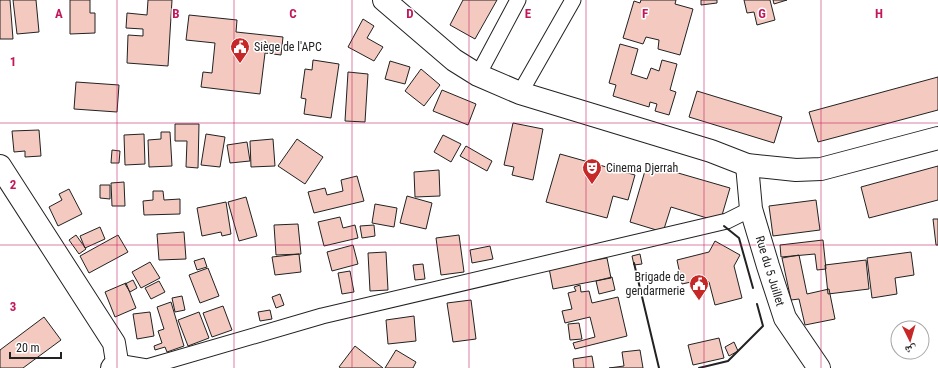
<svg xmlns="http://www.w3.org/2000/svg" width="938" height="368" viewBox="0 0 938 368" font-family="'Roboto Condensed','Noto Naskh Arabic',sans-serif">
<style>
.building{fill:#f3c9c0;stroke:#222}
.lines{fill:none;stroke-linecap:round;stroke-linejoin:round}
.street-casing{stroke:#222;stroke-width:17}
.secondary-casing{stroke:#222;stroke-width:24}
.primary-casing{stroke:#222;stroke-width:24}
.street{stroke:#fff;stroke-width:15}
.secondary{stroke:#fff;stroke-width:22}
.primary{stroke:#fff;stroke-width:22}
.wall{stroke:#222;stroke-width:2}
.grid{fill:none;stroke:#c2185b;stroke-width:1;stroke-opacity:0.55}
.labels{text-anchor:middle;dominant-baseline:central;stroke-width:3;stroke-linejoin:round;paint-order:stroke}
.poi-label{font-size:12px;fill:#222;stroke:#fff;text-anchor:start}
.street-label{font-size:12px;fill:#222;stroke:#fff}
.grid-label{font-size:13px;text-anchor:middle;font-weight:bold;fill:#c2185b;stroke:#fff;stroke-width:3;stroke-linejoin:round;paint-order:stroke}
</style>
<rect width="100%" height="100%" fill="#fff"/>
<!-- building -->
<path class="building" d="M0 0H10L13 39H0Z
M13 0H36L39 32 17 34Z
M70 0H90V13H95V33L70 34Z
M148 0H172L168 66 127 63 128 35 143 36V29L126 28 127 13 147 15Z
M463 0H497L475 39 450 25Z
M641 0H676L675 4 693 9 680 55 658 49 659 40 646 37 643 44 623 38 634 1 640 3Z
M701 0H717V3L701 5Z
M744 0H770L775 20 757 25 754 12 747 13Z
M773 0H787L774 4Z
M189 15 237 20 236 32 283 37 281 55 265 53 260 94 201 87 203 72 212 73 215 43 186 40Z
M363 19 374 26 367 38 383 47 374 61 348 47Z
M620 44 638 49 631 74 647 79 651 68 659 71 662 60 677 64 670 90 676 92 669 115 655 111 657 104 650 102 649 107 613 96 616 85 609 83Z
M313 60 339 64 331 118 304 114 306 99 301 98 305 69 312 70Z
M390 61 410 67 405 84 385 79Z
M421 69 440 85 424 106 405 91Z
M348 72 368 74 365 122 345 121Z
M938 77V110L818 142 809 112Z
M76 82 119 85 117 112 74 109Z
M442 90 476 104 468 125 433 111Z
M697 91 782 117 774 143 689 117Z
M513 123 543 129 533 180 512 175 514 167 504 165Z
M175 124H199L198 168 186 167 187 141H175Z
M39 130 41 156 25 157V151L14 152 12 131Z
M161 132H170L172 166 149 167 148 140 161 139Z
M144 134 145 164 125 165 124 135Z
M206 134 225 137 220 167 201 165Z
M443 135 461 144 451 162 434 152Z
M273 139 275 166 251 167 250 141Z
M297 139 323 157 305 184 278 166Z
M247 142 250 161 230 163 227 145Z
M466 146 492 161 487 171 460 156Z
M112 150 120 151 119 163H111Z
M560 154 635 175 628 200 613 196 607 218 546 202Z
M647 164 730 188 720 222 671 207 663 232 630 222Z
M938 166V200L869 218 861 187Z
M439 170 440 196 415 197 414 172Z
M357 176 364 201 314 213 308 192 325 188 327 195 343 191 341 180Z
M124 182 125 206H112L111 183Z
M100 185H110V199L100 198Z
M69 189 82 214 58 226 49 207 62 200 59 194Z
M153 191H163L164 200 180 199V214L144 215 143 201 153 200Z
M407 196 432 203 426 229 400 223Z
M246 197 257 236 239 241 228 202Z
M816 200 820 230 773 236 769 206Z
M226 202 231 234 222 236 221 232 202 236 197 208Z
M375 204 397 208 394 227 372 223Z
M340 217 343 228 355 225 358 238 324 246 318 222Z
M933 219H938V245H936Z
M298 224 301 254 276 255 274 225Z
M374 225 375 236 362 238 360 226Z
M100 227 105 239 85 248 80 236Z
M184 232 186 259 159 260 157 234Z
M76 235 86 249 79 254 69 240Z
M118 235 128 252 89 273 80 256Z
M459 235 464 272 441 275 436 238Z
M823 240 826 269 817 270 815 254 781 257 780 245Z
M715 241 740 255 734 266 742 298 715 305 709 282 705 279 682 284 677 260 709 252Z
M353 245 358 264 332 271 327 252Z
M490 246 493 259 472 263 470 250Z
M386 252 388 290 370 291 368 253Z
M911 252 914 275 895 278 897 294 872 298 867 258Z
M299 254 301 272 275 275 272 257Z
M640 254 642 264 634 265 632 256Z
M799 255 807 294 829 289 835 319 805 325 799 299 791 300 782 258Z
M204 258 207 267 197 270 194 261Z
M607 258 611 278 553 289 549 268Z
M866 260 869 289 828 294 825 265Z
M150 262 160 278 141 288 132 272Z
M423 264 425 279 415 280 413 265Z
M208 268 219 296 200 303 189 275Z
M350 271 354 292 342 294 338 273Z
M612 277 615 290 599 294 596 281Z
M133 280 137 288 130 292 125 284Z
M159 281 165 292 151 299 145 288Z
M126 283 136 308 115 317 105 292Z
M580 285 581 292 589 291 592 303 618 297 627 336 575 349 573 343 595 337 590 317 565 323 562 311 572 309 568 293 576 291 574 287Z
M280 294 284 305 276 308 272 297Z
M182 296 185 310 175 312 172 298Z
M471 300 476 339 453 342 447 303Z
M171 302 184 346 167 352 165 347 155 350 154 346 162 343 158 331 164 329 157 307Z
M223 306 232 330 212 337 203 313Z
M270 310 272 319 260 321 258 312Z
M150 312 154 336 137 339 133 314Z
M199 312 209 338 188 346 178 320Z
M414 316 416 341 388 344 386 320Z
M44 317 61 340 23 368H0V350Z
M579 323 582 339 570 340 568 324Z
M719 338 724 358 693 365 688 345Z
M734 342 738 351 729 356 725 347Z
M355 346 383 368H341L339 367Z
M396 350 416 362 413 368H385Z
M640 350 643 368H609L624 366 622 352Z
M592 356 594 368H574L573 359Z"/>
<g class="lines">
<defs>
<path id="street" d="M478 75 518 0
M520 93 573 0
M117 362 147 367 322 316 727 221 751 209"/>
<path id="secondary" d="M747 165 751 209 768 266 785 318 819 368
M0 166 114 343 117 362 112 368"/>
<path id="primary" d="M384 0 454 60 478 75 520 93 711 151 747 165 796 170 821 169 938 138"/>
</defs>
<!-- street casing -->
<use href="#street" class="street-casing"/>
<!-- secondary casing -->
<use href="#secondary" class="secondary-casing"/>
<!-- primary casing -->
<use href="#primary" class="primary-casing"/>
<!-- street -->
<use href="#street" class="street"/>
<!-- secondary -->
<use href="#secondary" class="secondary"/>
<!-- primary -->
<use href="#primary" class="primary"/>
<!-- wall -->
<path class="wall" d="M724 226 739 238 753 288
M634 263 659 368
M699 368 728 361 763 326 757 304"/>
</g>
<!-- grid -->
<path class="grid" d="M117 0V368M234 0V368M352 0V368M469 0V368M586 0V368M704 0V368M821 0V368M0 123H938M0 245H938"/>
<!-- icons -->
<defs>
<symbol id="civic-pin" viewBox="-11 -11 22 30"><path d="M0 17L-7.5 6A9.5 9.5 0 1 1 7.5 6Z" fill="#c62828" stroke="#fff"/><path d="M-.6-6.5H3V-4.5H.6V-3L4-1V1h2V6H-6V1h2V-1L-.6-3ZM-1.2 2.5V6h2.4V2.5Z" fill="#fff"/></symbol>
<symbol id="theatre-pin" viewBox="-11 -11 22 30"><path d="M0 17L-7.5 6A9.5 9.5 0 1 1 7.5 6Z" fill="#c62828" stroke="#fff"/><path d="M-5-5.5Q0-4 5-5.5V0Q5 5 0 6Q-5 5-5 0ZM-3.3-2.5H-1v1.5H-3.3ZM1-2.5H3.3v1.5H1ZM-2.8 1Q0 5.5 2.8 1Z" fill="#fff"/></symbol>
</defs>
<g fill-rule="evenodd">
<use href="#civic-pin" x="229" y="36" width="22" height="30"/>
<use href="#theatre-pin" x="581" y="157" width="22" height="30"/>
<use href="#civic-pin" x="688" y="273" width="22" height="30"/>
</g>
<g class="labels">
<!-- poi labels -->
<g class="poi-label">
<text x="254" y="47">Siège de l'APC</text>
<text x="606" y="168">Cinema Djerrah</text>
<text x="685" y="277" text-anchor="end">Brigade de<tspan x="685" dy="14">gendarmerie</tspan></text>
</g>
<!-- street labels -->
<g class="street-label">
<text transform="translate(770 271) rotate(73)">Rue du 5 Juillet</text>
</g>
</g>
<g class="grid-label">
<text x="59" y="18">A</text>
<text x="176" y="18">B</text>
<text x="293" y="18">C</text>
<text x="410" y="18">D</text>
<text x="528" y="18">E</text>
<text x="645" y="18">F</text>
<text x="762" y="18">G</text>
<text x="879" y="18">H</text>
<text x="13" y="66">1</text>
<text x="13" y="189">2</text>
<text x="13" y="311">3</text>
</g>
<!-- north arrow -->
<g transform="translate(910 340) rotate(175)"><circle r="19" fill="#ffffff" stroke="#a7a7a7"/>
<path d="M0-3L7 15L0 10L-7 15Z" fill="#c62828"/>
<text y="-6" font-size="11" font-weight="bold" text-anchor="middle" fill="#222222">ش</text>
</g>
<!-- scale -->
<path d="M10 352v6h51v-6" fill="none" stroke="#222222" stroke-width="2"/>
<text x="16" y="352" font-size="12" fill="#222222" stroke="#ffffff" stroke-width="3" paint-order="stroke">20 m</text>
</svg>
